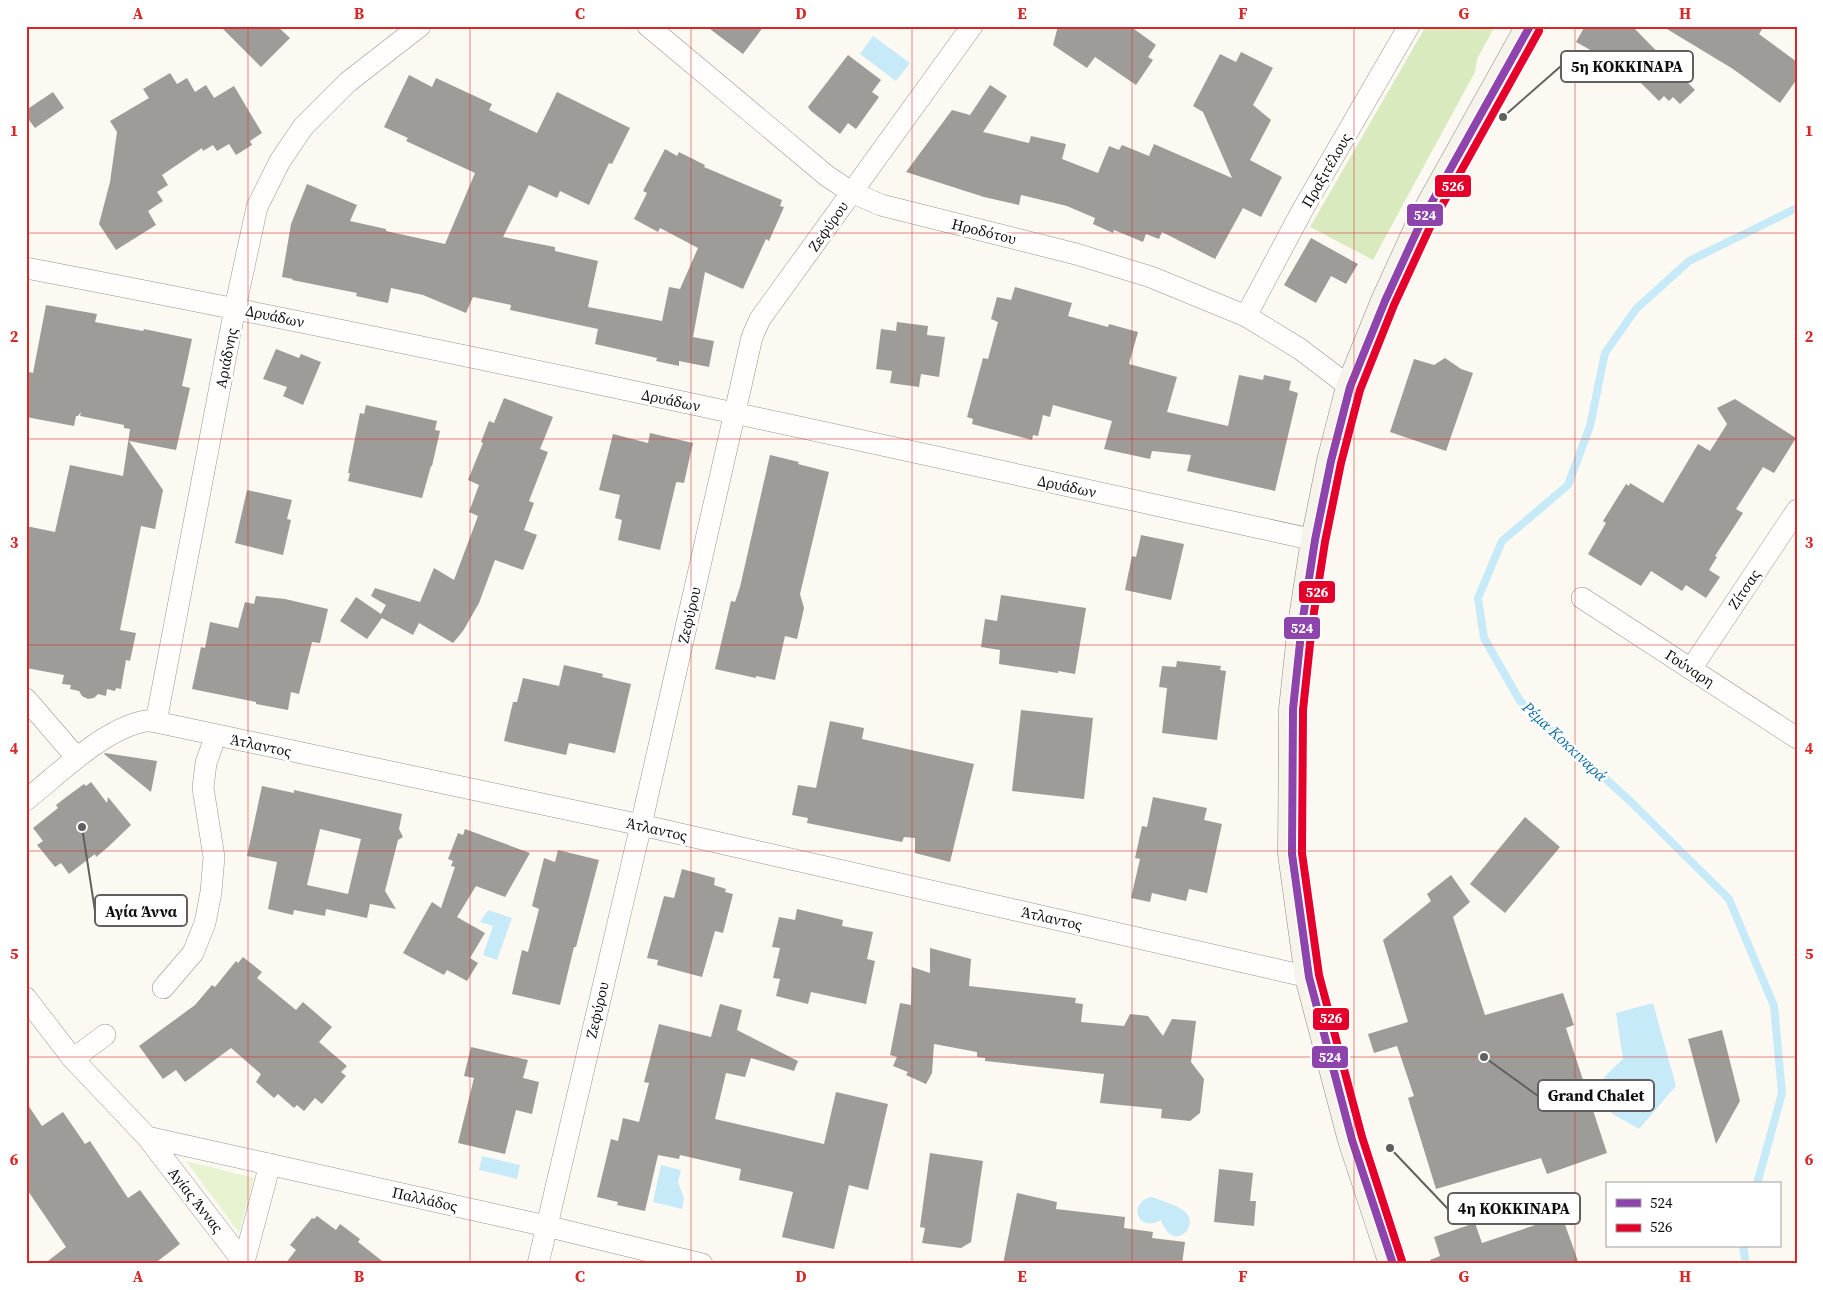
<svg xmlns="http://www.w3.org/2000/svg" width="1823" height="1290" viewBox="0 0 1823 1290" font-family="'Source Serif 4',serif">
<style>
.green{fill:#e7f2d1}
.forest{fill:#d8eabe}
.water{fill:#c7eaf8}
.lines{fill:none;stroke-linecap:round;stroke-linejoin:round}
.stream{stroke:#c7eaf8;stroke-width:8}
.building{fill:#9e9c98;fill-rule:evenodd}
.street-casing{stroke:#959491;stroke-width:22}
.secondary-casing{stroke:#8c8a87;stroke-width:29}
.street{stroke:#fffefd;stroke-width:21}
.secondary{stroke:#f5f3ea;stroke-width:28}
.bus-1-casing{stroke:#fff;stroke-width:11}
.bus-2-casing{stroke:#fff;stroke-width:11}
.bus-1{stroke:#8e44ad;stroke-width:8}
.bus-2{stroke:#e4002b;stroke-width:8}
.grid{fill:none;stroke:#d62828;stroke-width:1;stroke-opacity:0.55}
.labels{text-anchor:middle;dominant-baseline:central;stroke-width:5;stroke-linejoin:round;paint-order:stroke}
.street-label{font-size:15px;fill:#0e0e0e;stroke:#fff}
.water-label{font-size:16px;font-style:italic;fill:#106fa7;stroke:#fff}
.leader{fill:none;stroke:#61605e;stroke-width:2}
.callout-dot{fill:#61605e;stroke:#fff;stroke-width:2}
.callout{fill:#fff;stroke:#61605e;stroke-width:2}
.callout-label{font-size:16px;text-anchor:middle;font-weight:bold;fill:#0e0e0e}
.line-badge{stroke:#fff;stroke-width:2}
.badge-label{font-size:14px;text-anchor:middle;font-weight:bold;fill:#fff}
.neatline{fill:none;stroke:#d62828;stroke-width:2}
.grid-label{font-size:16px;text-anchor:middle;font-weight:bold;fill:#d62828}
</style>
<rect width="100%" height="100%" fill="#fcf9f2"/>
<!-- green -->
<path class="green" d="M186 1161 254 1178 239 1232Z"/>
<!-- forest -->
<path class="forest" d="M1426 26H1495L1477 59 1475 72 1373 260 1310 227Z"/>
<!-- water -->
<path class="water" d="M873 36 910 63 896 81 860 54Z
M488 910 512 918 497 960 483 955 493 926 480 922Z
M1653 1003 1676 1086 1639 1129 1611 1113 1612 1111C1602 1102 1599 1092 1605 1080L1604 1077 1623 1059 1616 1013Z
M482 1156 520 1165 517 1179 479 1170Z
M661 1165 681 1170 678 1182 684 1198 682 1209 653 1202Z
M1152 1197C1162 1201 1176 1205 1184 1211 1202 1225 1173 1255 1161 1220 1137 1234 1127 1201 1152 1197Z"/>
<g class="lines">
<!-- stream -->
<path class="stream" d="M1757 1184 1782 1093 1774 1006 1729 899 1630 801 1520 701 1484 638 1478 598 1502 541 1568 485 1590 426 1605 353 1636 309 1689 261 1797 208
M1743 1246 1746 1264"/>
</g>
<!-- building -->
<path class="building" d="M220 26H277L290 38 261 67Z
M706 26H764L743 54Z
M1058 26H1130L1156 45 1148 57 1153 60 1136 85 1095 57 1087 68 1053 45Z
M1585 26H1632L1695 90 1680 104 1673 97 1669 101 1664 96 1659 101 1634 76 1635 75 1576 42Z
M1662 26H1764L1759 34 1797 62V79L1780 103 1733 69Z
M1241 52 1273 68 1253 105 1271 120 1250 160 1282 177 1261 217 1243 208 1215 259 1162 232 1159 239 1146 234 1143 242 1114 230 1113 233 1093 224 1095 218 1067 206 1021 195 1019 205 984 197 906 172 952 110 970 115 990 85 1007 96 983 132 1029 143 1031 136 1066 144 1062 159 1098 173 1109 146 1119 150 1122 145 1149 156 1154 144 1232 178 1203 112 1193 106 1220 54 1236 62Z
M848 55 881 80 872 92 879 97 856 129 848 123 840 134 811 111 808 107Z
M170 73 177 84 187 78 195 92 206 85 214 98 234 86 262 133 250 141 252 145 236 155 229 144 217 151 213 145 203 151 202 148 162 175 168 185 157 192 163 201 148 211 156 225 116 250 99 224 110 182 117 132 110 121 149 98 143 89Z
M409 75 432 87 436 78 492 104 489 110 537 133 557 92 630 128 612 164 609 163 589 205 560 191 557 198 529 185 503 237 555 247V251L598 261 588 307 662 321 669 287 680 289 698 248 660 228 658 232 634 219 647 193 643 191 665 149 677 156 679 152 705 165 704 167 782 200 780 206 784 207 769 241 766 239 743 289 705 272 693 337 714 341 709 367 679 361V366L656 361 657 358 595 344 598 329 510 310 511 305 473 297 466 313 423 295 391 288 388 303 356 296 357 293 292 280 293 279 282 277 291 224 307 184 357 205 350 221 386 229V231L445 244 475 173 406 141 408 138 384 127Z
M53 92 64 108 35 128 26 116V110Z
M1311 238 1358 264 1346 284 1331 276 1316 303 1284 285Z
M1015 287 1072 303 1068 316 1108 327 1109 324 1138 332 1129 364 1177 377 1167 412 1228 426 1239 375 1263 380 1264 375 1291 381 1289 390 1298 393 1275 491 1187 471 1191 455 1152 451 1150 459 1104 449 1112 421 1053 405 1050 417 1043 415 1038 436 1033 435 1032 440 972 424 973 419 967 417 983 358 988 359 998 322 991 319 997 297 1011 300Z
M46 305 97 314 95 322 143 331 144 329 192 339 182 386 190 388 176 450 129 441 163 490 155 529 141 526 120 630 136 633 130 661 126 660 121 689 116 688 115 691 107 689 106 696 98 694 94 698 88 699 82 696 79 691 70 689 71 685 62 684 64 675 26 668V526L55 532 70 465 123 476 130 429 124 428V425L80 416 81 412 78 416H76L74 426 26 417V371L33 373Z
M897 322 928 326 927 335 945 337 939 377 921 374 919 387 890 383 892 371 876 369 881 329 896 331Z
M276 349 299 358 301 354 321 362 303 405 283 396 287 387 263 379Z
M1445 358 1461 369 1473 373 1446 451 1390 432 1414 359 1434 365Z
M504 398 553 417 540 449 548 452 529 501 534 503 524 530 537 535 523 570 495 560 479 603 463 631 453 643 419 623 413 635 382 618 367 639 340 621 356 597 381 614 386 605 371 596 375 588 420 602 434 568 454 580 478 516 469 512 479 485 468 480 483 443 481 442 489 421 494 423Z
M1735 399 1796 438 1774 473 1763 467 1736 509 1743 513 1715 556 1717 557 1709 570 1720 577 1706 598 1686 585 1682 591 1651 571 1641 586 1588 554 1606 523 1603 521 1626 484 1629 486 1630 483 1663 503 1698 444 1710 451 1727 424 1717 408Z
M366 405 437 421 435 430 440 431 432 466H431L422 498 348 481 350 473H348L360 413 364 414Z
M650 433 693 443 684 483 677 482 676 483 660 550 618 540 622 520 615 518 620 495 599 490 613 434 648 443Z
M770 455 799 462 798 464 829 472 800 594 804 608 797 639 785 636 775 680 756 676V678L715 669 731 601 735 602 740 587Z
M247 490 292 500 287 519 291 520 283 555 235 543Z
M1141 535 1184 544 1171 600 1125 590 1132 556 1136 557Z
M1001 595 1086 608 1075 674 1058 671V673L999 664 1000 650 981 647 985 619 997 621Z
M256 596 285 599 328 609 320 643 312 642 299 694 291 692 288 710 256 704V702L192 689 201 647 205 648 210 622 238 628 245 602 254 604Z
M1177 661 1221 666 1220 670 1226 671 1217 740 1162 733 1167 688 1159 687 1162 666 1176 667Z
M564 665 603 674 602 677 631 684 615 753 569 743 566 755 504 741 513 702H517L523 678 559 686Z
M1021 710 1093 718 1084 799 1012 791Z
M830 721 864 728 862 739 974 764 950 862 915 853V838L904 837 902 842 807 823 808 818 792 815 798 785 816 788Z
M105 753 157 761 151 792 104 754Z
M91 782 107 803 108 797 131 825 108 847 96 857 95 854 69 874 61 863 55 867 42 851 37 845 43 841 33 828 58 808 56 805 65 798 84 784 86 786Z
M262 786 294 793V790L402 814 399 829 403 837 398 840 385 891 396 909 370 904 367 918 326 909 325 916 294 910 293 915 268 909 277 862 247 856ZM320 829 361 839 348 894 307 885Z
M1153 797 1207 808 1204 820 1222 824 1207 893 1189 889 1186 901 1152 893 1150 902 1131 898 1140 859 1135 858 1142 826 1147 827Z
M1525 817 1560 847 1505 913 1470 884Z
M465 829 530 853 505 897 476 886 457 917 485 933 470 958 478 963 467 981 447 970 444 975 403 953 432 902 441 908 455 867 451 866 453 861 448 859 458 833 463 835Z
M558 850 599 860 576 947H574L560 1005 512 994 522 950 528 952 539 909 532 906 544 858 555 862Z
M682 869 715 878 714 885 726 889 725 892 733 894 723 933 715 931 702 977 657 965 658 960 647 958 664 896 674 898Z
M1451 875 1470 902 1453 917 1485 1015 1563 993 1574 1025 1566 1028 1607 1153 1547 1174 1541 1158 1436 1189 1408 1098 1414 1096 1397 1046 1374 1053 1368 1034 1408 1022 1383 940 1431 901 1427 894Z
M797 909 843 920 842 926 873 932 867 959 875 961 866 1004 811 992 808 1004 776 996 780 979 773 978 780 948 772 947 779 917 795 920Z
M930 948 971 959 969 986 1076 998 1075 1003 1083 1004 1081 1022 1124 1026 1130 1014 1148 1016 1163 1036 1172 1019 1196 1021 1191 1062 1204 1079 1200 1113 1190 1121 1161 1118 1162 1109 1100 1103 1104 1074 985 1061V1058L977 1057V1052L934 1044 932 1073 926 1084 906 1075 908 1072 893 1066 897 1057 890 1055 900 1003 911 1005 912 967 930 973Z
M243 957 262 972 257 978 296 1010 303 1002 332 1027 319 1042 347 1066 341 1072 346 1076 322 1104 315 1098 304 1111 297 1105 294 1108 278 1094 274 1098 256 1082 261 1074 231 1048 185 1082 176 1070 163 1079 139 1046 195 1005 212 985 215 987 236 961 238 963Z
M720 1004 742 1010 737 1030 798 1061 794 1071 751 1058 745 1077 726 1073 715 1119 824 1144 836 1092 888 1104 868 1190 849 1185 834 1249 782 1237 793 1192 739 1180 741 1169 680 1155 679 1159 658 1155 645 1211 617 1205 618 1202 597 1197 611 1139 618 1141 623 1118 639 1122 649 1083 644 1082 659 1024 711 1037Z
M1722 1030 1740 1101 1716 1144 1688 1039Z
M471 1047 528 1060 523 1078 539 1082 532 1114 516 1110 505 1154 458 1143 474 1078 464 1076Z
M26 1102 42 1126 63 1112 85 1144 90 1141 128 1198 140 1190 180 1244 154 1264H44L66 1247 26 1188Z
M930 1153 983 1161 971 1242 961 1248 922 1243 925 1228 920 1227Z
M1219 1169 1253 1173 1250 1201H1256L1254 1226 1214 1222Z
M1017 1193 1057 1202 1056 1209 1125 1217 1124 1228 1153 1232 1152 1238 1185 1242 1182 1264H1003Z
M317 1216 336 1230 340 1224 360 1239 358 1242 386 1264H285L296 1250 290 1245 312 1218 314 1219Z
M1562 1216 1579 1264H1431L1430 1260 1440 1256 1434 1237 1475 1223 1482 1243Z"/>
<g class="lines">
<defs>
<path id="street" d="M648 26 827 176 851 192 881 205 1076 254 1151 277 1246 316 1300 349 1350 387
M26 268C457 350 886 446 1315 540
M1246 316 1303 209 1409 26
M1582 598 1797 738
M1691 669 1797 510
M26 699 77 758
M156 722 235 308 257 207 280 161 303 127 348 82 420 26
M26 800C57 775 102 731 141 722 146 720 151 721 156 722L641 825 1309 977
M163 988 193 953 205 923 211 892 214 857 203 788 206 763 216 735
M26 998 73 1059 147 1137 245 1264
M73 1059 105 1035
M147 1137 546 1226 702 1264
M244 1262 270 1164
M538 1264 641 825 752 337 760 319 972 26"/>
<path id="secondary" d="M1393 1264 1352 1140 1309 977 1292 854 1293 709 1302 624 1315 540 1331 461 1350 387 1385 301 1422 220 1530 26"/>
</defs>
<!-- street casing -->
<use href="#street" class="street-casing"/>
<!-- secondary casing -->
<use href="#secondary" class="secondary-casing"/>
<!-- street -->
<use href="#street" class="street"/>
<!-- secondary -->
<use href="#secondary" class="secondary"/>
<defs>
<path id="bus-1" d="M1393 1264 1352 1140 1309 977 1292 854 1293 709 1302 624 1315 540 1331 461 1350 387 1385 301 1422 220 1530 26"/>
<path id="bus-2" d="M1402 1261 1362 1137 1319 975 1302 853 1303 710 1312 625 1325 542 1341 463 1360 390 1394 305 1431 225 1539 31"/>
</defs>
<!-- bus-1 casing -->
<use href="#bus-1" class="bus-1-casing"/>
<!-- bus-2 casing -->
<use href="#bus-2" class="bus-2-casing"/>
<!-- bus-1 -->
<use href="#bus-1" class="bus-1"/>
<!-- bus-2 -->
<use href="#bus-2" class="bus-2"/>
</g>
<!-- grid -->
<path class="grid" d="M248 26V1264M470 26V1264M691 26V1264M912 26V1264M1132 26V1264M1354 26V1264M1575 26V1264M26 233H1797M26 439H1797M26 645H1797M26 851H1797M26 1057H1797"/>
<g class="labels">
<!-- street labels -->
<g class="street-label">
<text transform="translate(1326 170) rotate(-60)">Πραξιτέλους</text>
<text transform="translate(828 226) rotate(-55)">Ζεφύρου</text>
<text transform="translate(984 231) rotate(14)">Ηροδότου</text>
<text transform="translate(275 316) rotate(12)">Δρυάδων</text>
<text transform="translate(226 358) rotate(-79)">Αριάδνης</text>
<text transform="translate(671 400) rotate(12)">Δρυάδων</text>
<text transform="translate(1067 486) rotate(12)">Δρυάδων</text>
<text transform="translate(1744 589) rotate(-56)">Ζίτσας</text>
<text transform="translate(689 615) rotate(-77)">Ζεφύρου</text>
<text transform="translate(1690 668) rotate(33)">Γούναρη</text>
<text transform="translate(261 745) rotate(12)">Άτλαντος</text>
<text transform="translate(657 829) rotate(13)">Άτλαντος</text>
<text transform="translate(1052 918) rotate(13)">Άτλαντος</text>
<text transform="translate(597 1010) rotate(-77)">Ζεφύρου</text>
<text transform="translate(425 1199) rotate(13)">Παλλάδος</text>
<text transform="translate(196 1200) rotate(52)">Αγίας Άννας</text>
</g>
<!-- water labels -->
<g class="water-label">
<text transform="translate(1565 741) rotate(43)">Ρέμα Κοκκιναρά</text>
</g>
</g>
<!-- callouts -->
<path class="leader" d="M1503 117L1561 66M82 827L95 911M1484 1057L1538 1096M1390 1148L1448 1209"/>
<g class="callout-dot">
<circle cx="1503" cy="117" r="5"/>
<circle cx="82" cy="827" r="5"/>
<circle cx="1484" cy="1057" r="5"/>
<circle cx="1390" cy="1148" r="5"/>
</g>
<g class="callout">
<rect x="1561" y="51" width="132" height="31" rx="5"/>
<rect x="95" y="895" width="92" height="31" rx="5"/>
<rect x="1538" y="1080" width="116" height="31" rx="5"/>
<rect x="1448" y="1193" width="132" height="31" rx="5"/>
</g>
<g class="callout-label">
<text x="1627" y="72">5η ΚΟΚΚΙΝΑΡΑ</text>
<text x="141" y="917">Αγία Άννα</text>
<text x="1596" y="1101">Grand Chalet</text>
<text x="1514" y="1214">4η ΚΟΚΚΙΝΑΡΑ</text>
</g>
<g class="line-badge">
<rect x="1434" y="174" width="38" height="24" rx="5" fill="#e4002b"/>
<rect x="1406" y="203" width="38" height="24" rx="5" fill="#8e44ad"/>
<rect x="1298" y="580" width="38" height="24" rx="5" fill="#e4002b"/>
<rect x="1283" y="616" width="38" height="24" rx="5" fill="#8e44ad"/>
<rect x="1312" y="1007" width="38" height="24" rx="5" fill="#e4002b"/>
<rect x="1311" y="1045" width="38" height="24" rx="5" fill="#8e44ad"/>
</g>
<g class="badge-label">
<text x="1453" y="191">526</text>
<text x="1425" y="220">524</text>
<text x="1317" y="597">526</text>
<text x="1302" y="633">524</text>
<text x="1331" y="1023">526</text>
<text x="1330" y="1062">524</text>
</g>
<!-- border -->
<rect width="1823" height="1290" fill="none" stroke="#ffffff" stroke-width="55"/>
<!-- legend -->
<rect x="1606" y="1182" width="175" height="65" fill="#ffffff" stroke="#9f9f9f"/>
<rect x="1616" y="1199" width="25" height="8" fill="#8e44ad" stroke="#9f9f9f"/>
<text x="1650" y="1208" font-size="15" fill="#0e0e0e">524</text>
<rect x="1616" y="1224" width="25" height="8" fill="#e4002b" stroke="#9f9f9f"/>
<text x="1650" y="1232" font-size="15" fill="#0e0e0e">526</text>
<rect x="28" y="28" width="1768" height="1234" class="neatline"/>
<g class="grid-label">
<text x="138" y="19">A</text>
<text x="359" y="19">B</text>
<text x="580" y="19">C</text>
<text x="801" y="19">D</text>
<text x="1022" y="19">E</text>
<text x="1243" y="19">F</text>
<text x="1464" y="19">G</text>
<text x="1685" y="19">H</text>
<text x="14" y="136">1</text>
<text x="1809" y="136">1</text>
<text x="14" y="342">2</text>
<text x="1809" y="342">2</text>
<text x="14" y="548">3</text>
<text x="1809" y="548">3</text>
<text x="14" y="754">4</text>
<text x="1809" y="754">4</text>
<text x="14" y="959">5</text>
<text x="1809" y="959">5</text>
<text x="14" y="1165">6</text>
<text x="1809" y="1165">6</text>
<text x="138" y="1282">A</text>
<text x="359" y="1282">B</text>
<text x="580" y="1282">C</text>
<text x="801" y="1282">D</text>
<text x="1022" y="1282">E</text>
<text x="1243" y="1282">F</text>
<text x="1464" y="1282">G</text>
<text x="1685" y="1282">H</text>
</g>
</svg>
